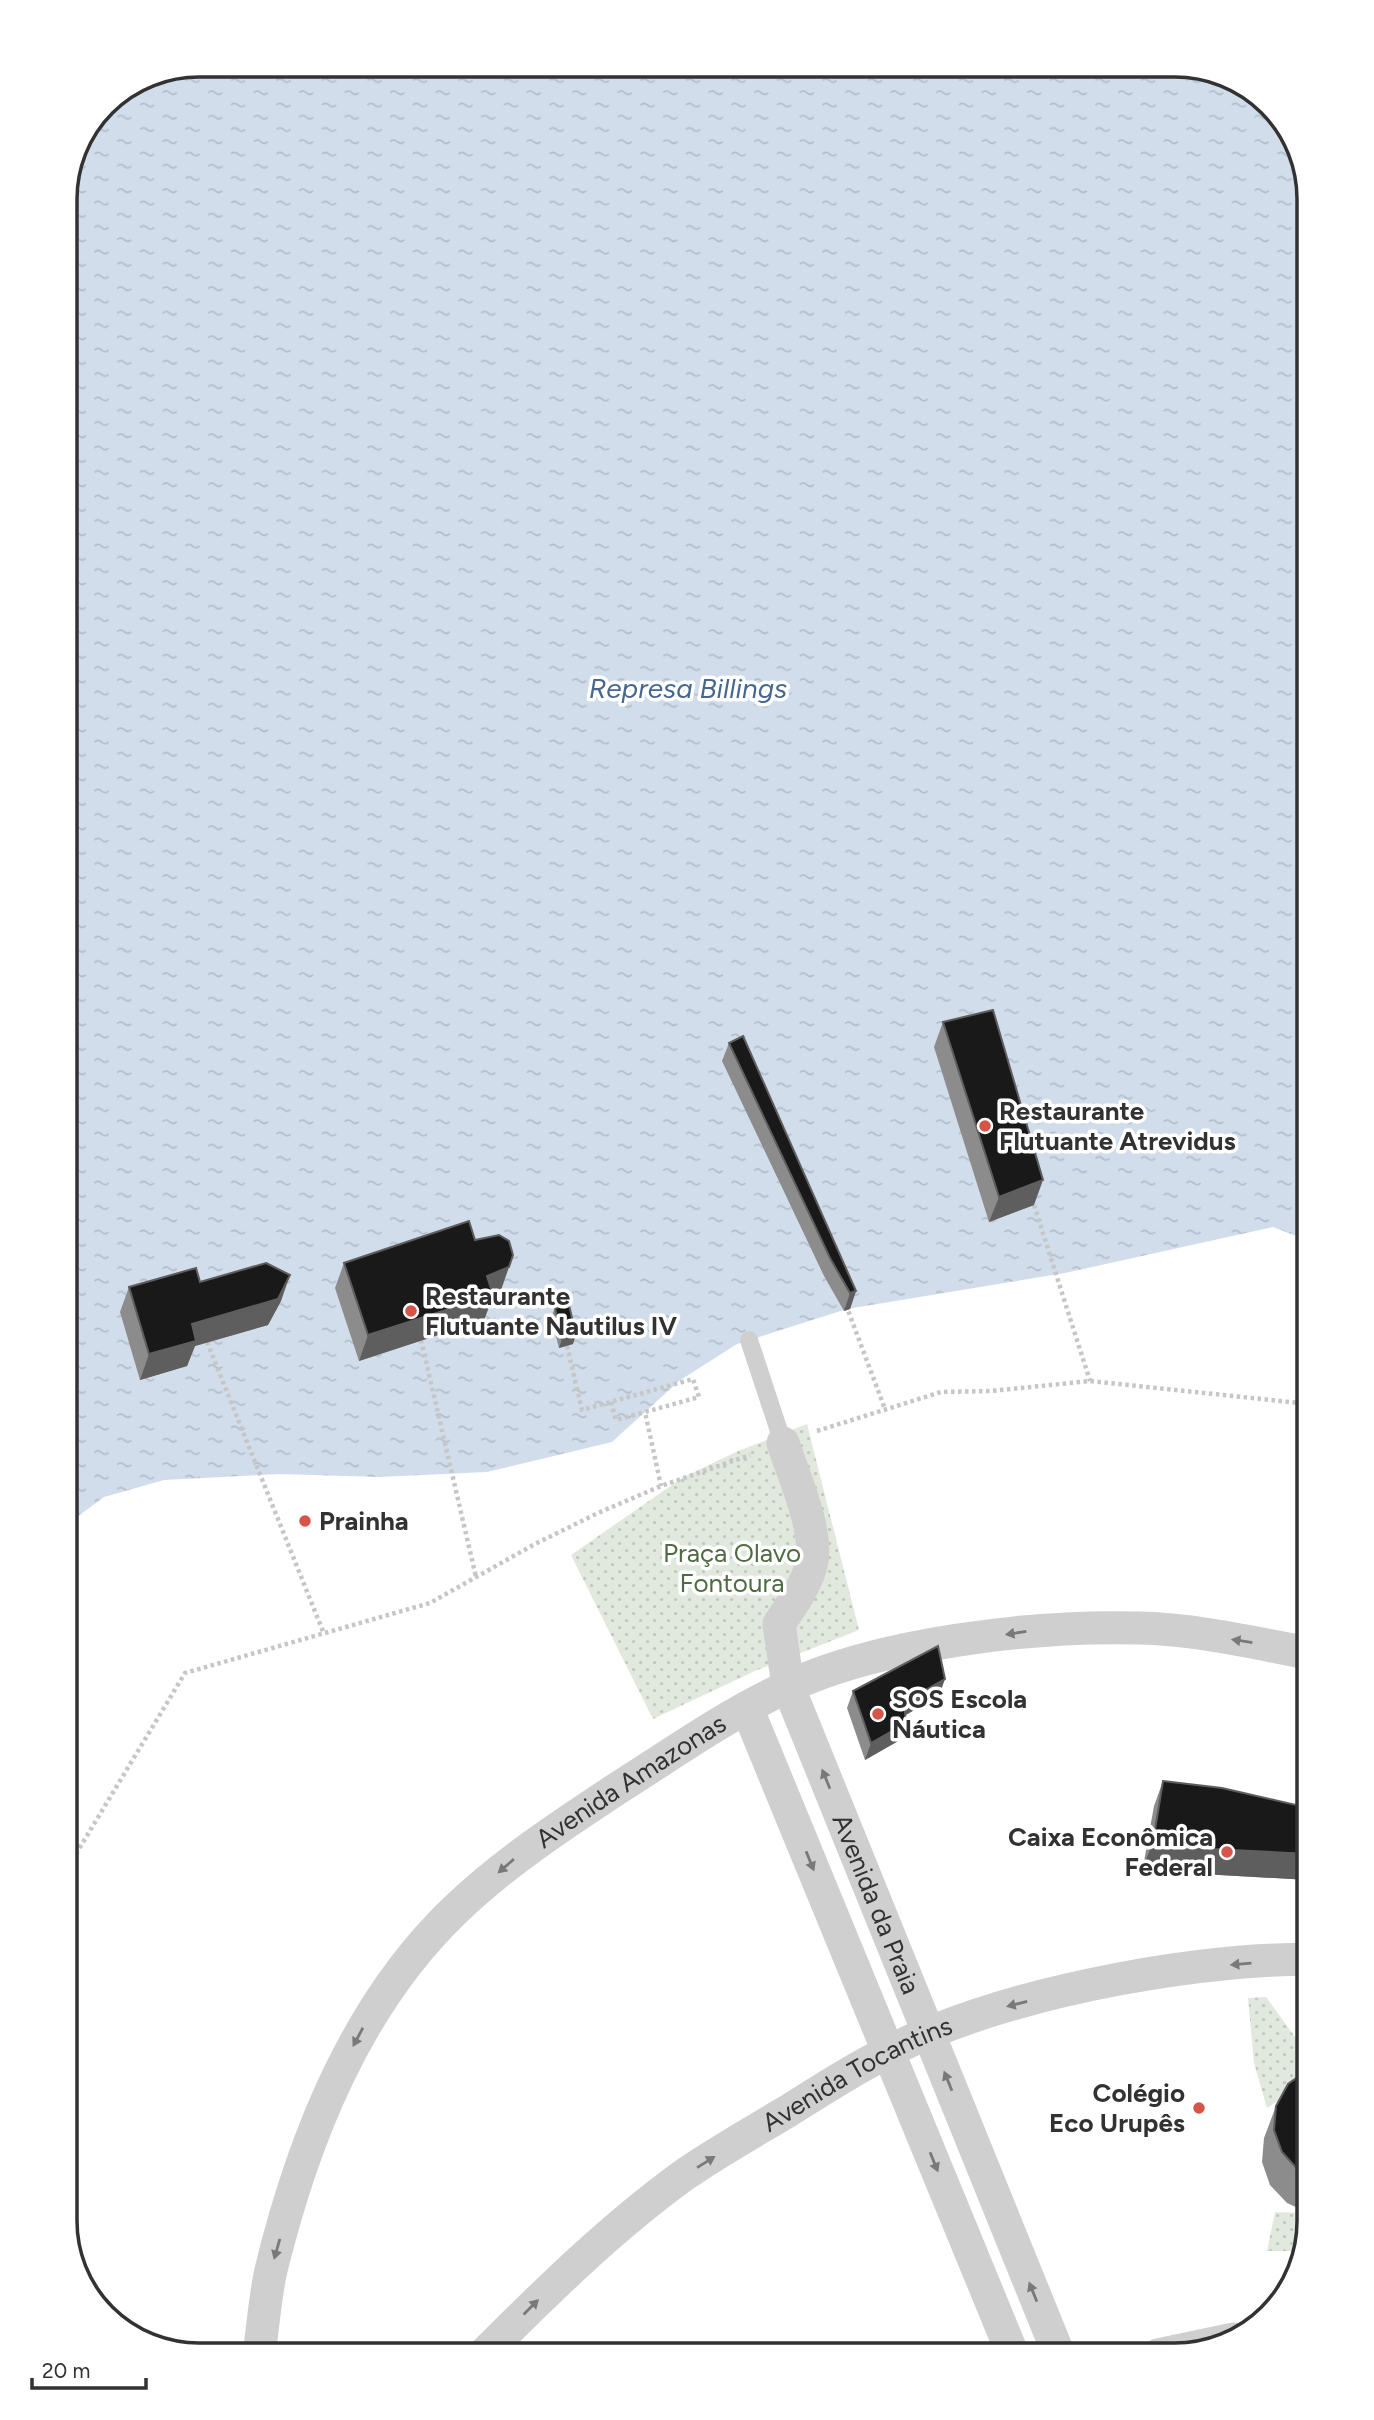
<svg xmlns="http://www.w3.org/2000/svg" width="1374" height="2420" viewBox="0 0 1374 2420" font-family="Figtree,sans-serif">
<style>
.park{fill:url(#park-dots)}
.water{fill:url(#water-ripples)}
.lines{fill:none;stroke-linecap:round;stroke-linejoin:round}
.path{stroke:#c6c6c6;stroke-width:4.5;stroke-dasharray:3.5 3.5;stroke-linecap:butt}
.lane{stroke:#cfcfcf;stroke-width:18}
.street{stroke:#cfcfcf;stroke-width:33}
.wall{fill:#8c8c8c}
.shaded-wall{fill:#5e5e5e}
.building{fill:#191919;stroke:#5e5e5e;stroke-width:2}
.oneway{fill:#797979}
.poi-dot{fill:#d55548;stroke:#fff;stroke-width:2.5}
.labels{text-anchor:middle;dominant-baseline:central;stroke-width:7;stroke-linejoin:round;paint-order:stroke}
.poi-label{font-size:26px;font-weight:bold;fill:#323232;stroke:#fff;text-anchor:start}
.park-label{font-size:26px;fill:#4f6b43;stroke:#fff}
.street-label{font-size:26px;fill:#323232;stroke:#fff}
.water-label{font-size:28px;font-style:italic;fill:#47678e;stroke:#fff}
.rim{fill:none;stroke:#323232;stroke-width:3.5}
</style>
<defs>
<pattern id="park-dots" width="8" height="8" patternUnits="userSpaceOnUse" patternTransform="scale(1.75)"><rect width="8" height="8" fill="#e1e8dd"/><path d="M2 2h.1M6 6h.1" fill="none" stroke="#c2c7be" stroke-width="1.8" stroke-linecap="round"/></pattern>
<pattern id="water-ripples" width="26" height="14" patternUnits="userSpaceOnUse" patternTransform="scale(1.75)"><rect width="26" height="14" fill="#d1ddeb"/><path d="M2 4q2-2 4 0t4 0M15 11q2-2 4 0t4 0" fill="none" stroke="#b4beca"/></pattern>
</defs>
<rect width="100%" height="100%" fill="#fff"/>
<!-- park -->
<path class="park" d="M807 1424 859 1630 755 1671 653 1719 571 1555 682 1478 736 1452Z
M1266 1997 1295 2037H1309V2081L1267 2108 1254 2063 1248 1998Z
M1275 2212 1309 2213V2229L1302 2251H1267Z"/>
<!-- water -->
<path class="water" d="M199 65H1184L1256 92 1299 147 1309 199V1241L1273 1227 1065 1273 847 1309 737 1344 679 1381 612 1442 487 1472 379 1477 280 1474 164 1480 104 1497 65 1526V191L104 104 148 75Z"/>
<g class="lines">
<!-- path -->
<path class="path" d="M1034 1205 1090 1381
M846 1305 885 1409
M421 1340 476 1577
M207 1342 324 1634
M567 1346 582 1410 693 1379 699 1397 645 1412 661 1486
M611 1402 616 1420 645 1412
M817 1431 941 1392 991 1391 1090 1381 1309 1404
M65 1872 185 1673 430 1603 535 1544 598 1513 661 1486 750 1455"/>
<!-- lane -->
<path class="lane" d="M749 1340 783 1443"/>
<!-- street -->
<g class="street">
<path id="s1" d="M783 1443C793 1475 820 1533 811 1566 805 1587 791 1606 779 1624L788 1686 1059 2355"/>
<path d="M747 1708 1013 2355"/>
<path id="s2" d="M259 2355C263 2327 265 2297 271 2270 303 2139 356 2005 455 1910 504 1863 559 1827 615 1790 672 1754 726 1715 787 1687 881 1643 1035 1625 1139 1628 1195 1629 1254 1643 1309 1653"/>
<path id="s3" d="M483 2355C547 2291 611 2228 684 2175 717 2152 753 2132 788 2111 834 2082 881 2052 931 2032 1039 1988 1193 1960 1309 1959"/>
<path d="M1158 2355 1234 2339"/>
</g>
</g>
<!-- wall -->
<path class="wall" d="M943 1022 1034 1205 989 1222 934 1047Z
M729 1043 856 1291 850 1309 844 1311 824 1276 722 1061Z
M475 1240 500 1293 493 1296 484 1320 359 1361 335 1288 344 1263Z
M200 1282 281 1301 268 1325 195 1346 187 1366 140 1380 120 1312 129 1287Z
M555 1308 573 1344 559 1348 551 1317Z
M853 1691 939 1696 905 1715 900 1740 865 1760 847 1708Z
M1163 1781 1309 1808V1880L1202 1874 1143 1867 1154 1806Z
M1309 2069V2213L1287 2203 1270 2185 1262 2162 1264 2138 1276 2106Z"/>
<!-- shaded-wall -->
<path class="shaded-wall" d="M1043 1180 1034 1205 989 1222 999 1197Z
M509 1267 500 1293 493 1296 484 1320 359 1361 368 1335 487 1276Z
M290 1275 281 1301 268 1325 195 1346 187 1366 140 1380 149 1354 192 1324Z
M856 1291 850 1309 844 1311 850 1293Z
M576 1335 573 1344 559 1348 562 1339Z
M945 1679 939 1696 897 1720 904 1702Z
M906 1723 900 1740 865 1760 871 1743Z
M1153 1842 1309 1854V1880L1202 1874 1143 1867Z"/>
<!-- building -->
<path class="building" d="M993 1010 1043 1180 999 1197 943 1022Z
M743 1036 856 1291 850 1293 830 1258 729 1043Z
M469 1221 475 1240 499 1235 509 1241 513 1255 509 1267 487 1276 493 1295 368 1335 344 1263Z
M266 1263 290 1275 278 1299 192 1324 196 1341 149 1354 129 1287 196 1268 200 1282Z
M569 1305 576 1335 562 1339 555 1308Z
M938 1646 945 1679 904 1702 906 1723 871 1743 853 1691Z
M1163 1781 1222 1788 1309 1808V1854L1212 1849 1153 1842Z
M1309 2069V2175L1299 2171 1282 2152 1274 2130 1276 2106 1288 2084Z"/>
<!-- one-way arrows -->
<defs><path id="oneway-solid" d="M-6-.8H1V-3.2L6.5 0L1 3.2V.8H-6Z" transform="scale(1.75)"/></defs>
<g class="oneway">
<use href="#oneway-solid" transform="translate(1016 1633) rotate(171)"/>
<use href="#oneway-solid" transform="translate(1242 1641) rotate(-171)"/>
<use href="#oneway-solid" transform="translate(826 1779) rotate(-112)"/>
<use href="#oneway-solid" transform="translate(810 1861) rotate(68)"/>
<use href="#oneway-solid" transform="translate(506 1866) rotate(139)"/>
<use href="#oneway-solid" transform="translate(1241 1964) rotate(175)"/>
<use href="#oneway-solid" transform="translate(1017 2004) rotate(166)"/>
<use href="#oneway-solid" transform="translate(358 2037) rotate(118)"/>
<use href="#oneway-solid" transform="translate(948 2081) rotate(-112)"/>
<use href="#oneway-solid" transform="translate(706 2162) rotate(-32)"/>
<use href="#oneway-solid" transform="translate(934 2162) rotate(68)"/>
<use href="#oneway-solid" transform="translate(277 2249) rotate(106)"/>
<use href="#oneway-solid" transform="translate(1033 2292) rotate(-112)"/>
<use href="#oneway-solid" transform="translate(531 2307) rotate(-45)"/>
</g>
<!-- markers -->
<g class="poi-dot">
<circle cx="985" cy="1126" r="7"/>
<circle cx="411" cy="1311" r="7"/>
<circle cx="305" cy="1521" r="7"/>
<circle cx="878" cy="1714" r="7"/>
<circle cx="1227" cy="1852" r="7"/>
<circle cx="1199" cy="2108" r="7"/>
</g>
<g class="labels">
<!-- poi labels -->
<g class="poi-label">
<text x="999" y="1111">Restaurante<tspan x="999" dy="30">Flutuante Atrevidus</tspan></text>
<text x="425" y="1296">Restaurante<tspan x="425" dy="30">Flutuante Nautilus IV</tspan></text>
<text x="319" y="1521">Prainha</text>
<text x="892" y="1699">SOS Escola<tspan x="892" dy="30">Náutica</tspan></text>
<text x="1213" y="1837" text-anchor="end">Caixa Econômica<tspan x="1213" dy="30">Federal</tspan></text>
<text x="1185" y="2093" text-anchor="end">Colégio<tspan x="1185" dy="30">Eco Urupês</tspan></text>
</g>
<!-- park labels -->
<g class="park-label">
<text x="732" y="1553">Praça Olavo<tspan x="732" dy="30">Fontoura</tspan></text>
</g>
<!-- street labels -->
<g class="street-label">
<text stroke="none"><textPath href="#s2" startOffset="714">Avenida Amazonas</textPath></text>
<text stroke="none"><textPath href="#s1" startOffset="492">Avenida da Praia</textPath></text>
<text stroke="none"><textPath href="#s3" startOffset="471">Avenida Tocantins</textPath></text>
</g>
<!-- water labels -->
<g class="water-label">
<text x="688" y="688">Represa Billings</text>
</g>
</g>
<!-- crop -->
<path d="M0 0H1374V2420H0ZM199 77H1175A122 122 0 0 1 1297 199V2221A122 122 0 0 1 1175 2343H199A122 122 0 0 1 77 2221V199A122 122 0 0 1 199 77Z" fill="#fff" fill-rule="evenodd"/>
<path class="rim" d="M199 77H1175A122 122 0 0 1 1297 199V2221A122 122 0 0 1 1175 2343H199A122 122 0 0 1 77 2221V199A122 122 0 0 1 199 77Z"/>
<!-- scale -->
<path d="M32 2378v10h114v-10" fill="none" stroke="#323232" stroke-width="3.5"/>
<text x="42" y="2378" font-size="21" fill="#323232" stroke="#ffffff" stroke-width="5" paint-order="stroke">20 m</text>
</svg>
